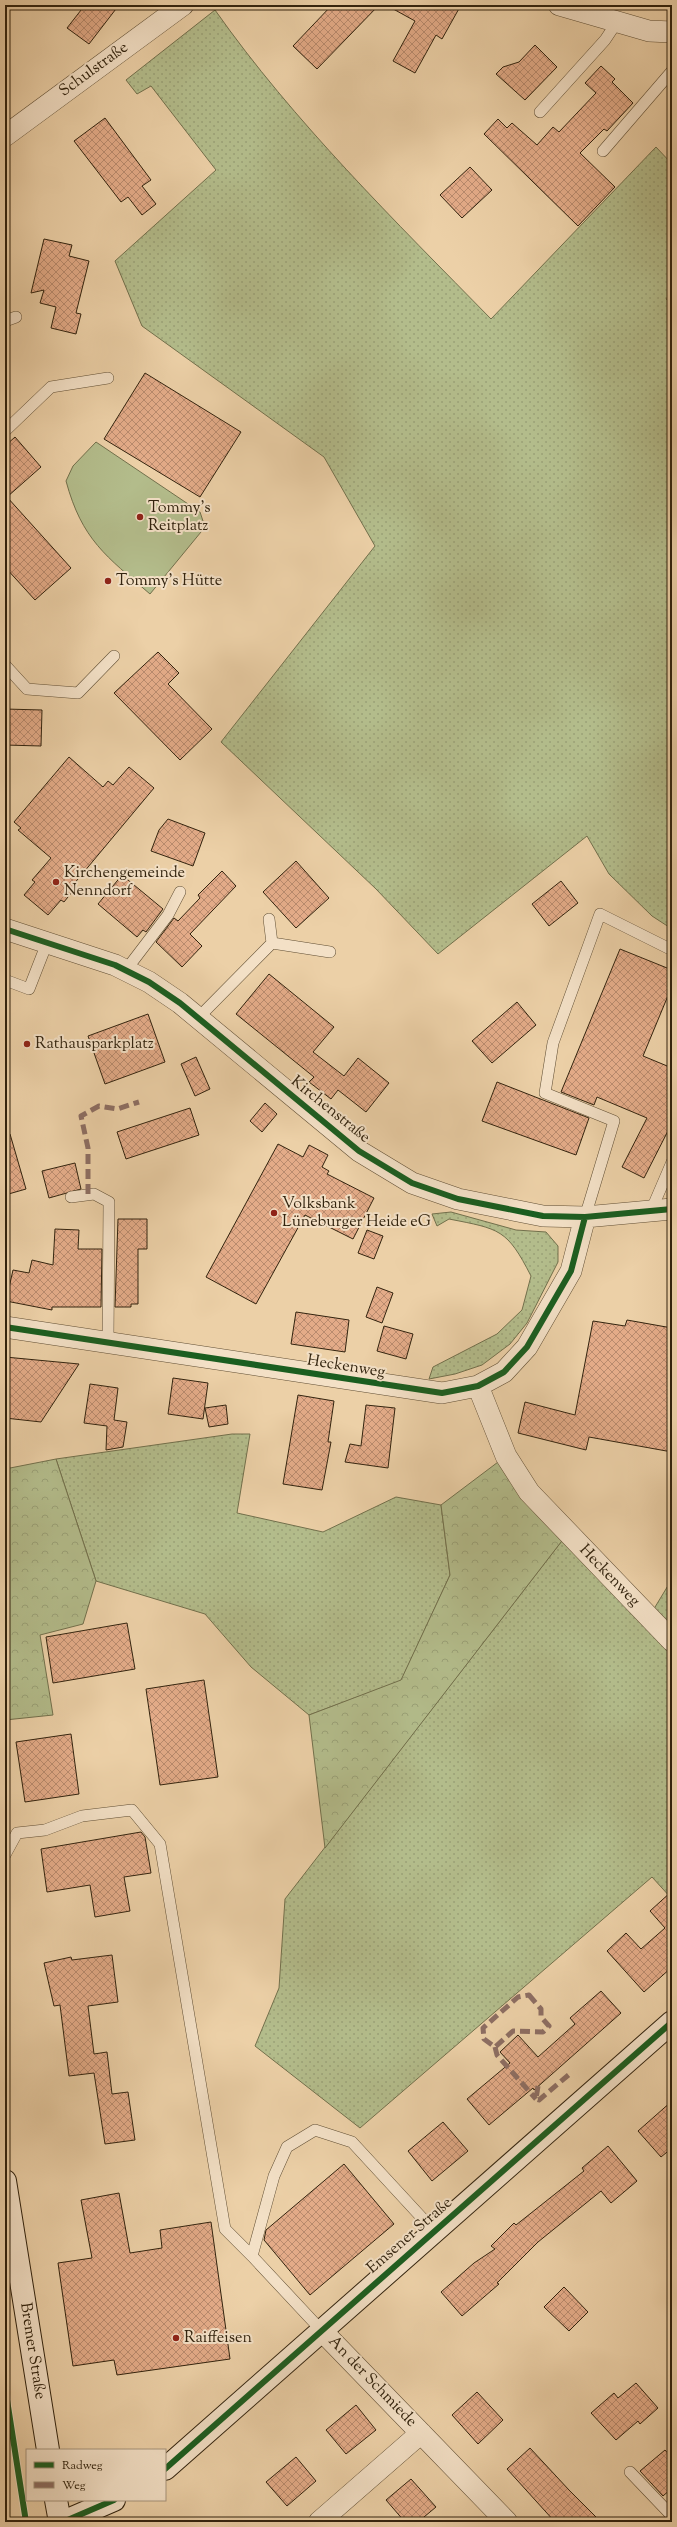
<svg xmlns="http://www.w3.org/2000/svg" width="677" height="2527" viewBox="0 0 677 2527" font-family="'Sorts Mill Goudy',serif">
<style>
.grass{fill:url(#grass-dots);stroke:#72704c}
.forest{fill:url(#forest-crowns);stroke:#72704c}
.pitch{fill:#b3bc8b;stroke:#72704c}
.building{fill:url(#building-cross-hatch);stroke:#32230e}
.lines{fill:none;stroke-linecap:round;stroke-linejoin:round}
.lane-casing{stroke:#604e34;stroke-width:12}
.street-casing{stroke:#604e34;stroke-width:22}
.secondary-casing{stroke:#32230e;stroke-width:24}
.lane{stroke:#f3e0c6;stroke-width:11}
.street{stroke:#f3e0c6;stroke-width:21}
.secondary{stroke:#f3e0c6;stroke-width:22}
.quiet{stroke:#8d6e63;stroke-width:5;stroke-dasharray:10 5;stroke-linecap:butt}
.cycleway-casing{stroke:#f3e0c6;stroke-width:8}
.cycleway{stroke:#1b5e20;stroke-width:6}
.poi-dot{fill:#8f2418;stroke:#f3e0c6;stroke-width:1.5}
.labels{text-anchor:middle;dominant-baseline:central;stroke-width:4;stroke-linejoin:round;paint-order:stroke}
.street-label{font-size:16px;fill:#32230e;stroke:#f3e0c6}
.poi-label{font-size:16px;fill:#32230e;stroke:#f3e0c6;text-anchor:start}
</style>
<defs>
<pattern id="grass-dots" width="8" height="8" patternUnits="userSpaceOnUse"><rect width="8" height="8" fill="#b3bc8b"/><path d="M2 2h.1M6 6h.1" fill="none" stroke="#9aa177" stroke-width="1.8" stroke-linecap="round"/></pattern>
<pattern id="forest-crowns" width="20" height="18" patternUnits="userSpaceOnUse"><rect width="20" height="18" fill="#b3bc8b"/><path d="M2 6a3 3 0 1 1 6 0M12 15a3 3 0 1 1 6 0" fill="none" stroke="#9aa177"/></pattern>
<pattern id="building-cross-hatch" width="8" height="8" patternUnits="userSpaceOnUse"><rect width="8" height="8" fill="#e3ab88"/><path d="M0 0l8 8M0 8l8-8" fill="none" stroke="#b98b6e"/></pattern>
</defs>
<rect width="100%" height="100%" fill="#ecd0a7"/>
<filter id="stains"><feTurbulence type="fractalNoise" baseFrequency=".005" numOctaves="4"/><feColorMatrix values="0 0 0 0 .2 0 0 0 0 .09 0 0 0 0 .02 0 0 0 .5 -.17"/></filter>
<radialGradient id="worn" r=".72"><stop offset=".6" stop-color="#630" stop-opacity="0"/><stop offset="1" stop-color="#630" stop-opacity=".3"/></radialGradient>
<!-- grass -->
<path class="grass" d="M215 10C293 121 396 222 491 319L656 147 672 164V291L666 299 672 304V929L652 916 609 874 587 836 438 954 376 889 221 742 375 546 324 457 142 326 115 261 216 170 151 86 137 94 126 80Z
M451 1212 516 1230 546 1232 558 1246V1262L527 1323 510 1344 482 1365 455 1374 429 1379 433 1367 497 1334 522 1310 531 1276C507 1229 500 1229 449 1219L437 1226 432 1214Z
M232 1434H250L237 1513 323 1532 396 1497 441 1505 450 1575 401 1681 309 1715 251 1667 205 1614 96 1581 56 1459Z
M568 1533 649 1617 672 1579V1899L652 1877 360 2128 255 2046 279 1988 285 1899Z"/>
<!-- forest -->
<path class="forest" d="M506 1456 568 1533 325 1848 309 1715 401 1680 450 1575 441 1505Z
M56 1459 96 1581 83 1624 40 1635 53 1715 5 1720V1469Z"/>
<!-- pitch -->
<path class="pitch" d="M96 442 200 512 203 521 201 532 150 594C106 556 82 540 66 481L73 466Z"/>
<!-- building -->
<path class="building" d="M85 5H119L89 44 67 28Z
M332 5H379L317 69 293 46Z
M386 5H461L442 39 436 35 415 73 393 61 415 21Z
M535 45 557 67 525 100 496 74 503 67 519 62Z
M601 66 615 79 612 82 633 103 607 131 604 129 580 153 615 187 578 226 484 134 498 119 507 128 512 123 537 145 553 127 559 132 596 93 585 83Z
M105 118 151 180 142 186 156 204 142 215 128 197 121 202 74 141Z
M470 167 492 190 462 218 440 195Z
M44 239 72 245 69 256 89 261 76 313 81 314 76 334 51 328 56 307 40 303 44 290 31 293Z
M145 373 241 432 200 497 104 439Z
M15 437 41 467 7 497 71 568 35 600 5 567V446Z
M158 652 179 673 168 684 212 729 180 760 114 693Z
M5 709 42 710 41 746 5 745Z
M69 757 103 787 108 781 113 785 129 767 154 788 73 885 76 887 64 902 61 900 48 915 24 895 35 882 32 880 51 858 18 830 21 828 14 822Z
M168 819 205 833 193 866 151 851 159 830Z
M296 861 329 898 296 928 263 892Z
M222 871 236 886 190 934 202 946 182 967 156 942 174 918 178 921 200 898 198 895Z
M122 875 163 909 146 932 143 930 137 937 98 904Z
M561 881 578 903 549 926 532 904Z
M620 949 672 970V986L643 1056 672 1068V1123L644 1178 622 1167 647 1118 597 1097 594 1105 561 1092Z
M269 974 334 1027 313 1052 344 1076 358 1058 389 1083 366 1112 338 1090 331 1099 309 1082 314 1077 236 1014Z
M517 1002 536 1025 492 1063 472 1041Z
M148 1014 165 1062 105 1084 88 1036Z
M196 1057 210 1089 195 1096 181 1064Z
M497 1082 589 1118 576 1155 482 1121Z
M265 1103 277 1114 262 1132 250 1121Z
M190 1108 199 1135 126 1159 117 1132Z
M10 1134 26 1189 5 1195V1135Z
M278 1144 303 1157 309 1145 328 1155 322 1167 329 1171 327 1174 374 1198 353 1239 305 1215 256 1304 206 1277Z
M75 1163 81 1189 49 1198 42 1171Z
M118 1219H147V1249H138V1304H131V1307H115Z
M55 1229 79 1230 78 1249H102L101 1307H52V1310L6 1301 13 1270 29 1273 32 1260 53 1265Z
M367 1230 383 1236 374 1259 358 1253Z
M377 1287 393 1293 382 1323 366 1317Z
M296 1312 349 1320 345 1352 291 1344Z
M627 1320 672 1328V1452L589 1437 586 1450 518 1433 525 1402 575 1415 593 1321 625 1326Z
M384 1326 413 1334 406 1359 377 1351Z
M5 1357 79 1364 41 1422 5 1418Z
M173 1378 208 1383 203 1419 168 1414Z
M90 1384 118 1388 114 1420 127 1422 123 1447 106 1450 107 1426 84 1423Z
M298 1395 334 1401 328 1442H331L322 1490 283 1484Z
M226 1405 228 1424 209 1427 205 1408Z
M366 1405 395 1408 388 1468 345 1462 350 1444 361 1446Z
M127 1623 135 1669 53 1683 46 1637Z
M204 1680 218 1777 160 1785 146 1689Z
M71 1734 79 1794 25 1802 16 1742Z
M141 1832 145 1837 151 1873 124 1877 130 1911 95 1917 90 1885 47 1892 41 1849Z
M672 1891V1967L644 1992 607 1951 626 1933 641 1949 665 1928 650 1911Z
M112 1955 118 2002 88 2006 94 2054 107 2052 112 2094 128 2092 135 2140 105 2144 94 2073 69 2076 60 2005 54 2006 44 1963 71 1957 72 1960Z
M601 1991 621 2013 534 2090 533 2088 489 2125 467 2099 510 2063 500 2052 518 2035 538 2057 575 2024 570 2018Z
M672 2101V2148L661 2157 638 2131Z
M443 2122 468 2151 432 2181 408 2151Z
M608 2146 637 2181 611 2203 601 2191 538 2242 497 2283 499 2284 462 2316 441 2292 474 2263 495 2249 491 2246 514 2223 516 2225 584 2171 582 2168Z
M344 2164 394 2224 310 2295 264 2240 266 2230Z
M119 2193 130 2253 162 2248 160 2230 211 2222 230 2359 117 2375 114 2360 73 2366 58 2263 92 2258 81 2200Z
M564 2287 588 2312 569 2331 544 2307Z
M636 2383 658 2408 640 2424 638 2421 616 2440 591 2413 614 2393 618 2398Z
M477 2392 503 2420 478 2444 452 2415Z
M356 2405 376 2430 346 2454 326 2430Z
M530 2448 569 2490 601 2522H555L507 2469Z
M665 2450 672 2458V2488L663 2496 640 2471Z
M296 2457 316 2481 287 2506 266 2482Z
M411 2479 436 2507 418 2522H405L386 2500Z"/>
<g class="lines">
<defs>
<path id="lane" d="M540 112 605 40 617 22
M603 151 672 71
M5 321 16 317
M5 431 51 387 108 378
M5 665 27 689 78 693 114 656
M269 919 272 943
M126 970 168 915 180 892
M5 980 29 989 47 943
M198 1018 272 943 330 952
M71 1197 94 1194 109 1202 108 1343
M651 1211 672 1162
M585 1217 614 1121 545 1093 553 1043 600 914 672 950
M5 1855 17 1833 45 1830 82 1816 132 1810 160 1844 225 2229 252 2256
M322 2331 252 2256 274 2176 287 2147 315 2130 352 2142 435 2232
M630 2472 672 2516"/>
<path id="street" d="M559 5 649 31 672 32
M5 136 183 5
M5 929 115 965 149 982 180 1003 359 1151 412 1183 458 1199 543 1216 585 1217 672 1209
M5 1327 442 1393 478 1386 504 1372 527 1347 571 1271 585 1217
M478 1386 506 1456 529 1492 672 1641
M322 2331 507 2522
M319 2522 421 2433"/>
<path id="secondary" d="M5 2181 48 2450
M165 2469 672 2022
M56 2500 60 2522
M63 2522 114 2500"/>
</defs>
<!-- lane casing -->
<use href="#lane" class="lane-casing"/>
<!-- street casing -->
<use href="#street" class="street-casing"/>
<!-- secondary casing -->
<use href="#secondary" class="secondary-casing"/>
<!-- lane -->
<use href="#lane" class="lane"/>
<!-- street -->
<use href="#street" class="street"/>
<!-- secondary -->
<use href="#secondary" class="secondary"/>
<!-- quiet -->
<path class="quiet" d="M88 1194V1148L81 1116 99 1106 117 1109 139 1102
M529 1995 541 2009V2017L549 2026 543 2032 513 2031 495 2047 484 2039 483 2028 518 1997Z
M495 2047 497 2055 536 2099
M538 2086 536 2099 539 2100 572 2072"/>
<defs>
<path id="cycleway" d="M5 929 115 965 149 982 180 1003 359 1151 412 1183 458 1199 543 1216 585 1217 672 1209
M5 1327 442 1393 478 1386 504 1372 527 1347 571 1271 585 1217
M5 2387 26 2522
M165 2469 672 2022
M63 2522 114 2500"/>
</defs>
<!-- cycleway casing -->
<use href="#cycleway" class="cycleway-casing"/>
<!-- cycleway -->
<use href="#cycleway" class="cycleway"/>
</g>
<!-- markers -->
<g class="poi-dot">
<circle cx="140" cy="517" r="4"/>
<circle cx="108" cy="581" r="4"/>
<circle cx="56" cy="882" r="4"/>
<circle cx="27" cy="1044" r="4"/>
<circle cx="274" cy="1213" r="4"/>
<circle cx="176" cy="2338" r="4"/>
</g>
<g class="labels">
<!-- street labels -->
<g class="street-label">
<text transform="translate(94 70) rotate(-36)">Schulstraße</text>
<text transform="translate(330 1110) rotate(39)">Kirchenstraße</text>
<text transform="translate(346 1367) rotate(9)">Heckenweg</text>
<text transform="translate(609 1576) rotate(46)">Heckenweg</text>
<text transform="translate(410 2236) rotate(-41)">Emsener Straße</text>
<text transform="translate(32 2351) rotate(81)">Bremer Straße</text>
<text transform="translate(372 2382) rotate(46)">An der Schmiede</text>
</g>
<!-- poi labels -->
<g class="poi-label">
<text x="148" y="508">Tommy's<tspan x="148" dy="18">Reitplatz</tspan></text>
<text x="116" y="581">Tommy's Hütte</text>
<text x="64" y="873">Kirchengemeinde<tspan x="64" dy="18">Nenndorf</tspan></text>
<text x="35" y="1044">Rathausparkplatz</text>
<text x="282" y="1204">Volksbank<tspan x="282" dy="18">Lüneburger Heide eG</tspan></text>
<text x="184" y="2338">Raiffeisen</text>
</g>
</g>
<!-- margin -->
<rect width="677" height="2527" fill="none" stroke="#ecd0a7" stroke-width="20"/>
<rect x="6" y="6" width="665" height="2515" fill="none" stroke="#32230e" stroke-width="2"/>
<rect x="10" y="10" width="657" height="2507" fill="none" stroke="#32230e"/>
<!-- legend -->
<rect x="26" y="2449" width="140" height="52" fill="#f3e0c6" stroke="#a6947c"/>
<rect x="34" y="2462" width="20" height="6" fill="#1b5e20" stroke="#a6947c"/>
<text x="62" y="2469" font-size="12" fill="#32230e">Radweg</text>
<rect x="34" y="2482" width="20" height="6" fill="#8d6e63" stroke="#a6947c"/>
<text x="62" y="2489" font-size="12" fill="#32230e">Weg</text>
<rect width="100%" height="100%" filter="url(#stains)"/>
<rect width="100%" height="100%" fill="url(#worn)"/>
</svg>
